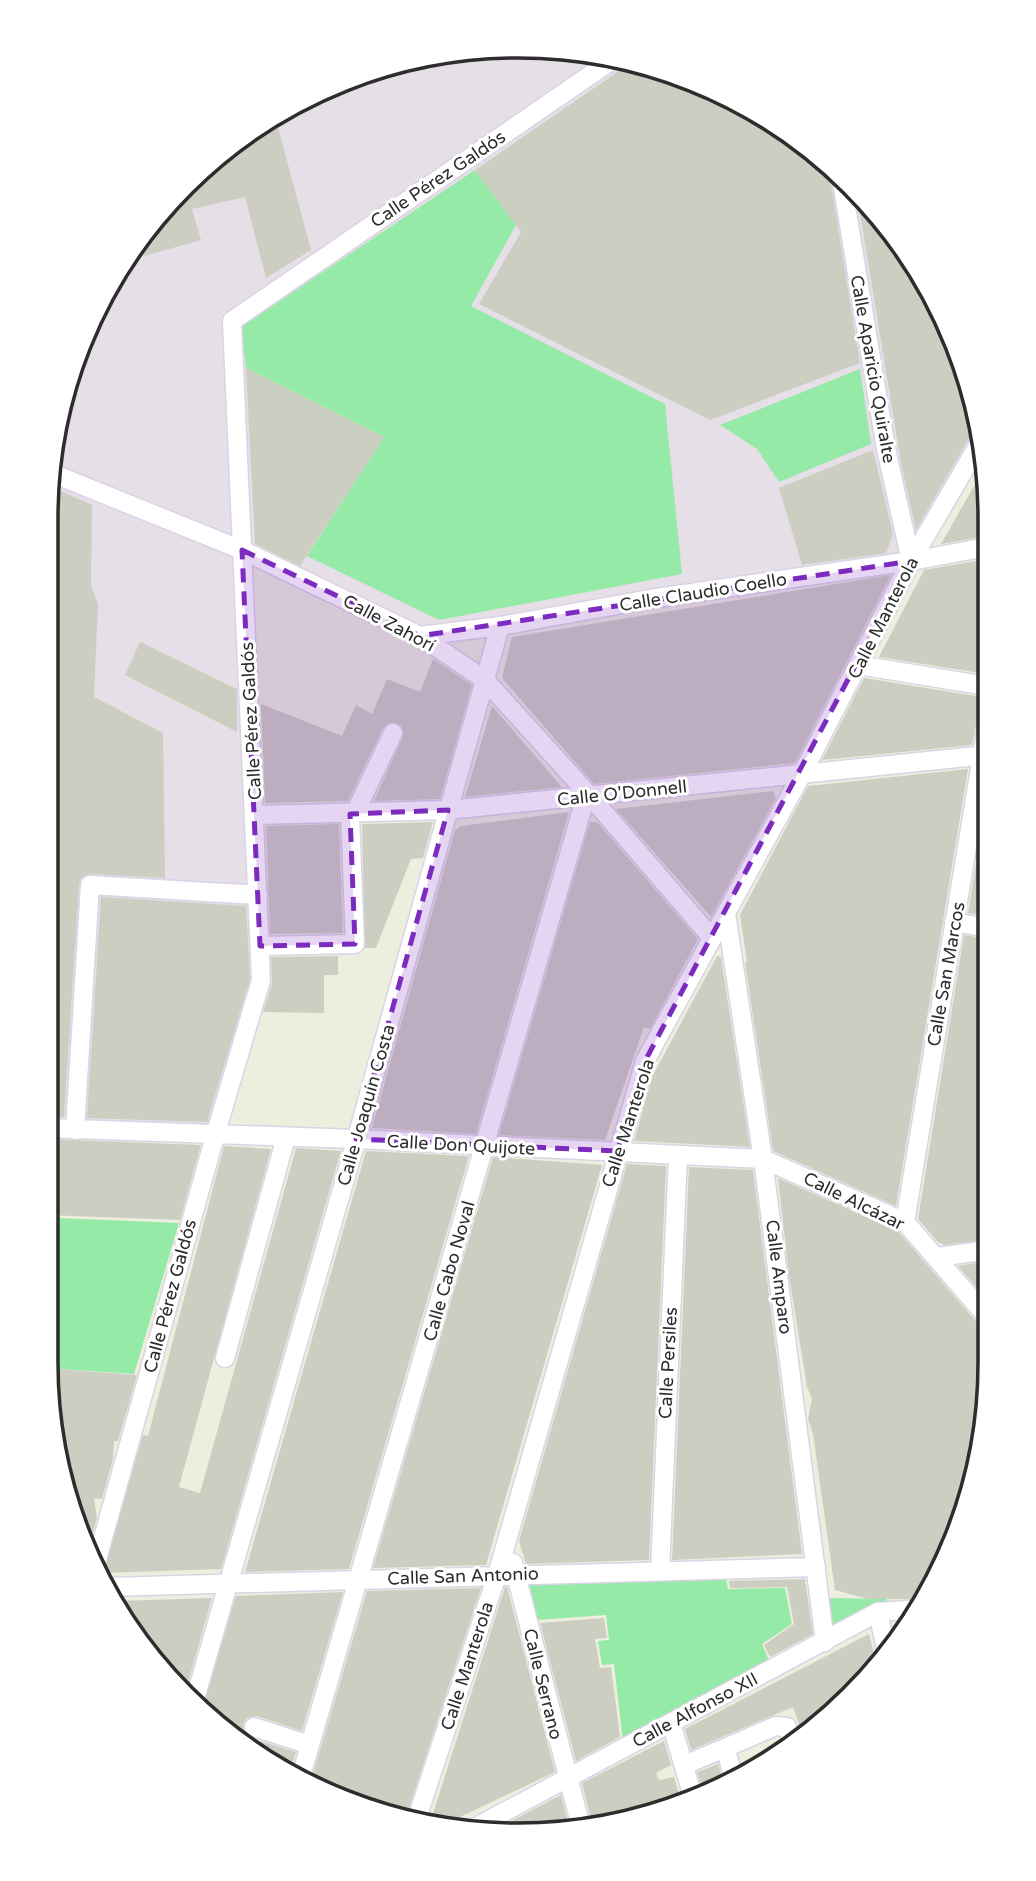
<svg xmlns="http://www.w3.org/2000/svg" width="1036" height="1881" viewBox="0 0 1036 1881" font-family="'Varela Round',sans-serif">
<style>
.industrial{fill:#e6dfe7}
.education{fill:#eaf2cd}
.green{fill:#96eaa7}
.building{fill:#cccec1}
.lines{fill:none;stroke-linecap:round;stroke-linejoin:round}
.street-casing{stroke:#dad3e6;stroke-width:21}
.street{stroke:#fff;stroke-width:18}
.marked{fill:#7b2cbf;fill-opacity:0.2;stroke:#7b2cbf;stroke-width:5;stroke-dasharray:14 9;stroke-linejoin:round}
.labels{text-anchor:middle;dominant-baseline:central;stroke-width:6;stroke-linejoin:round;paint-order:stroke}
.street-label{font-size:18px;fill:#2d2d2d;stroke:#fff}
.rim{fill:none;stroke:#2d2d2d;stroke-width:3.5}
</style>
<rect width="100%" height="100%" fill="#edefde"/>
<!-- industrial -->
<path class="industrial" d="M487 47 579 49 669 70 754 109 830 163 911 255 965 366 982 439 911 561 420 636 242 550 261 980 215 1136 46 1128V487L62 395 109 282 162 207 230 143 309 94 395 62Z"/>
<!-- education -->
<path class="education" d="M46 1217 57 1218 46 1271Z"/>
<!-- green -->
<path class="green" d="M475 170 516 225 471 306 665 404 682 574 439 620 307 556 384 437 246 368 241 327Z
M860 369 871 444 779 482 757 449 720 425Z
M57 1218 179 1223 134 1374 46 1368V1271Z
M726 1578 728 1589 785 1588 792 1624 762 1644 771 1665 623 1741 614 1664 602 1665 598 1641 609 1640 606 1615 538 1620 529 1585Z
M826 1598 887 1599 878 1612 825 1642Z"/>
<!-- building -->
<path class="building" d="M632 62 669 70 754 109 827 161 832 169 830 178 860 363 710 420 479 304 521 232 475 170Z
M275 116 311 250 266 278 245 197 192 209 201 240 123 262 163 207 230 143Z
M857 194 911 255 965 366 980 428 972 433 916 530 901 463Z
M246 368 384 437 300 566 255 544Z
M873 450 893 534 886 553 802 565 779 488Z
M987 463V536L941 544Z
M47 485 92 505 91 585 98 604 94 697 163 733 165 878 90 874 81 878 79 884 64 1117H46Z
M987 559 986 674 879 657 924 570Z
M891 575 795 763 594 784 502 678 512 637Z
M140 642 237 689V732L125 675Z
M433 659 472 685 440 799 374 801 403 737 402 726 393 722 383 728 348 801 265 803 261 704 342 736 356 705 372 714 387 679 420 692Z
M864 678 982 697 972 745 822 760Z
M492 706 562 787 465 797Z
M968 769 943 921 896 1206 773 1151 745 962H747L740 915 808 786Z
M773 791 776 798 711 917 616 809Z
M988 792V916L968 913Z
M569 812 476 1134 372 1128 455 830 461 826Z
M433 822 423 858 411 859 376 948H365L362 824Z
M590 822H597L698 939 650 1029 644 1027 605 1140 499 1135Z
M339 824 343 933 270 934 266 826Z
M101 897 246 906 250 979 207 1122 87 1118Z
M964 935 988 939 989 1239 945 1245 938 1242 918 1219Z
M338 956V975H324V1013L263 1012 272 983 271 957Z
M717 956 721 957 750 1147 634 1141 652 1077Z
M46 1139 201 1145 180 1220 46 1215Z
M224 1146 271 1149 179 1487 200 1493 296 1148 341 1151 221 1569 103 1573 143 1435 148 1436Z
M366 1151 469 1156 349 1569 245 1572Z
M493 1157 602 1165 486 1565 373 1568Z
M627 1164 666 1166 649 1560 526 1564 519 1541Z
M689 1167 753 1170 802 1554 672 1560Z
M778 1178 898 1231 980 1326 989 1330 990 1394 974 1486 927 1599H868L835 1590 813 1434 808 1419 812 1399 807 1387 789 1276Z
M989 1261V1302L958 1266Z
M46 1368 137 1375 118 1441H114L113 1459 102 1499 94 1498 97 1518 88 1548 71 1515Z
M805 1579 813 1634 770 1657 764 1645 794 1624 787 1587 730 1588 729 1581Z
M505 1587H507L555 1772 445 1824 430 1823Z
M481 1588 405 1820 396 1819 311 1781 367 1591Z
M343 1592 302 1731 257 1716 247 1718 243 1724 245 1734 250 1738 296 1752 290 1772 256 1756 203 1707 236 1596Z
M212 1598 186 1690 143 1651 117 1601Z
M604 1618 607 1638 595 1639 600 1668 611 1667 620 1737 576 1761 540 1623Z
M869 1634 876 1662 830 1718 803 1735 793 1707 691 1750 685 1729Z
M664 1741 671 1765 656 1773 659 1780 674 1777 682 1803 592 1824 582 1783Z
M718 1764 724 1784 705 1796 697 1772Z
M561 1795 570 1830 549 1834 496 1829Z"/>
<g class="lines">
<defs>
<path id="street" d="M841 176 886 449 911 561
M49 472 242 550 420 636 485 680 590 796 712 938
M420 636 500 626 650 599 911 561 987 547
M858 665 987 686
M355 813 393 733
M256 815 448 810 987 755
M726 913 763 1159 825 1642
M954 922 988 928
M260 946 355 944 350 814
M46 1128 356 1139 763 1159 905 1222 989 1319
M75 1130 90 885 258 895
M905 1222 987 726
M937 1257 989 1250
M225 1358 286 1137
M96 1563 215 1136 261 980 232 321 615 58
M513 1563 581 1827
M660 1570 678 1155
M109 1587 816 1567
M878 1612 886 1649
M195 1699 354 1148 500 626
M671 1723 694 1800
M254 1727 310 1745
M684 1765 725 1748
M301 1776 586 796
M734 1778 725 1748 776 1726 787 1727 793 1741
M416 1821 497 1575 645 1061 802 774 911 561 982 439
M476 1827 878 1612 919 1609"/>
</defs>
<!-- street casing -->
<use href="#street" class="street-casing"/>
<!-- street -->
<use href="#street" class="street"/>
</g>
<!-- marked area -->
<path class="marked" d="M242 550 420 636 911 561 645 1061 617 1151 356 1139 448 810 350 814 355 944 260 946Z"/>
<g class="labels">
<!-- street labels -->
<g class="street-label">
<text transform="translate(438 179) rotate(-34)">Calle Pérez Galdós</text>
<text transform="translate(873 369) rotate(80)">Calle Aparicio Quiralte</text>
<text transform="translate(703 592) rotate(-9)">Calle Claudio Coello</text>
<text transform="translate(883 618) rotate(-63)">Calle Manterola</text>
<text transform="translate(389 623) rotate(28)">Calle Zahorí</text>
<text transform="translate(251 721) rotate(-93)">Calle Pérez Galdós</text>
<text transform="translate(622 793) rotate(-6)">Calle O'Donnell</text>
<text transform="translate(946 974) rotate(-80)">Calle San Marcos</text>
<text transform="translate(366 1105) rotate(-74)">Calle Joaquín Costa</text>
<text transform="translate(628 1123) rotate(-72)">Calle Manterola</text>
<text transform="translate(461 1145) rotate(3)">Calle Don Quijote</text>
<text transform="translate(854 1201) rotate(26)">Calle Alcázar</text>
<text transform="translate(449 1271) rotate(-74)">Calle Cabo Noval</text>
<text transform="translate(779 1277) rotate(83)">Calle Amparo</text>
<text transform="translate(170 1296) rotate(-75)">Calle Pérez Galdós</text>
<text transform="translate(668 1363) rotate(-87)">Calle Persiles</text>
<text transform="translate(463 1576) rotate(-2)">Calle San Antonio</text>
<text transform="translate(467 1666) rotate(-72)">Calle Manterola</text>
<text transform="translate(543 1684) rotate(76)">Calle Serrano</text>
<text transform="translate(695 1710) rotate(-28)">Calle Alfonso XII</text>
</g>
</g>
<!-- crop -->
<path d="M0 0H1036V1881H0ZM518 58H518A460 460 0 0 1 978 518V1363A460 460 0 0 1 518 1823H518A460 460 0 0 1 58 1363V518A460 460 0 0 1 518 58Z" fill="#fff" fill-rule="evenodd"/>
<path class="rim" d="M518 58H518A460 460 0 0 1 978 518V1363A460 460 0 0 1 518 1823H518A460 460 0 0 1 58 1363V518A460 460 0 0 1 518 58Z"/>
</svg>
